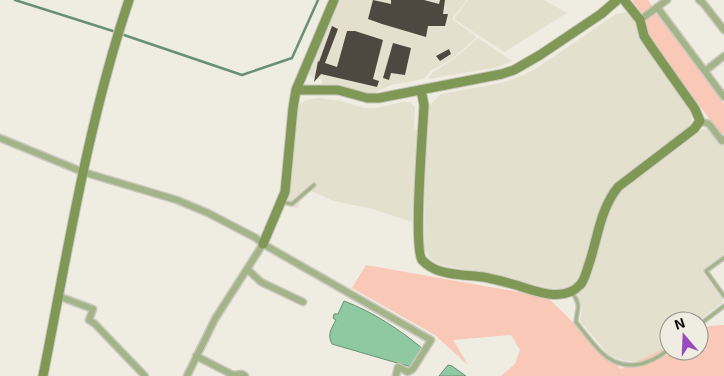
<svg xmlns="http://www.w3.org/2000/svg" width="724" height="376" viewBox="0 0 724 376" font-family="'Exo 2',sans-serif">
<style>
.built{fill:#e4e0ce}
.green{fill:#f9c8b7}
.water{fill:#8fc9a2;stroke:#689174}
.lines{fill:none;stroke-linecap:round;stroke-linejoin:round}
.stream{stroke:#689174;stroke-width:2.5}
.building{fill:#4e4841}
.lane-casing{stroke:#cbc8bf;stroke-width:5.5}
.street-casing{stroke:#cbc8bf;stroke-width:9}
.secondary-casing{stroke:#cbc8bf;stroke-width:11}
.lane{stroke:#a3b488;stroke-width:3}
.street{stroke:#a3b488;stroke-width:6}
.secondary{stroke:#7f9855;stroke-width:9}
</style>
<rect width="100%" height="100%" fill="#efece2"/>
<!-- built -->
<path class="built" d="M340 0H467L452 19 477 37 453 58 430 71 424 79 391 85 376 92 367 93 339 84H322V79H314L309 74Z
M468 0H544L567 13 504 52 454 19Z
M631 12 639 36 646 49 691 113 692 121 687 129 666 147 613 185 601 207 589 253 580 278 571 287 559 290 438 264 431 259 424 249 425 148 428 107 441 94 501 83 520 77 537 68 616 14Z
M478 38 512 61 498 67 428 79 433 72 455 58Z
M318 98 342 101 364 108H376L403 102H410L415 107 414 128 419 131 412 222 369 208 334 201 311 191 300 201 298 208 285 206 290 190 297 106 306 100Z
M703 129 709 130 720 146 724 144V255L702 271 723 299 722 303 698 321H669V345L657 355 634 362 618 359 609 355 580 321 582 307 578 297V294L588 282 608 211 619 192Z"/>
<!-- green -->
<path class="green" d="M633 0H648L653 7 645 13 640 12 633 2Z
M655 14 658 15 724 104V134L720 133 649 38 644 25 646 19Z
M366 265 547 297 621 369 669 346V351H699V331L709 326 724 325V376H501L515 364 520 350 511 335 453 340 468 365 435 335 352 288Z"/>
<!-- water -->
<path class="water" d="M344 301C373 312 399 329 423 349L411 367 332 344C327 335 331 329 336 320L333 318 334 314H338Z
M448 365 452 366 466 376H439Z"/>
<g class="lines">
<!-- stream -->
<path class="stream" d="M15 0 116 32
M121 34 242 75 292 58 318 0"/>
</g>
<!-- building -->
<path class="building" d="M373 0 391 4V0H424L439 4 440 0H445L443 14H448L445 26H428L426 37 382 24 368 19Z
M332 26 338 29 325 63 337 67 347 31H355L383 40 373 79 379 81 377 87 321 74 314 82 318 61 319 62Z
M393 43 411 48 405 75 391 73 389 80 383 78Z
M449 49 451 54 440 61 436 56Z"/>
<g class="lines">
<defs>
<path id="lane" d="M282 202 292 204 314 185
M724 258 706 271 724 296
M572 292C582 308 577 306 576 322 584 332 592 343 601 352 622 373 649 366 669 349
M699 325 724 306"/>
<path id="street" d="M699 0 703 3 724 30
M657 7 724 97
M640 20 667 0
M705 71 724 56
M700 121 709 124 722 141 724 139
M0 138 83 172 177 200 208 213 256 238 263 244 431 340 413 369 408 372 398 367 396 376
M247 269 261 282 303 302
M58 296 93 309 89 320 95 324 145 376
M196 356 233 375 242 374 245 376
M187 376 215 319 263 244"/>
<path id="secondary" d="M296 90H338L367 98H379L502 74 514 70 540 55 601 14 617 0
M421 90 424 105C423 129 413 246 422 260 424 262 429 266 431 267 443 275 468 275 483 277 494 279 505 282 516 285 536 291 563 303 580 285 584 281 586 273 588 267 598 239 599 211 618 187L694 129 700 121 695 109 652 48 644 36 640 20 624 0
M263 244 285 192 293 108 296 90 334 0
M43 376C68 250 88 122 129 0"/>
</defs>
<!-- lane casing -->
<use href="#lane" class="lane-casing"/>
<!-- street casing -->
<use href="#street" class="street-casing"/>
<!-- secondary casing -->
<use href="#secondary" class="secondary-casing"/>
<!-- lane -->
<use href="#lane" class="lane"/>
<!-- street -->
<use href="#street" class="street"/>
<!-- secondary -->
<use href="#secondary" class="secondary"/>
</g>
<!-- north arrow -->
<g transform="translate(684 336) rotate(341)"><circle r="24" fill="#efece2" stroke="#95938b"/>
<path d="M0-4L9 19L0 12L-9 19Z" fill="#984bbd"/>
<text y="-8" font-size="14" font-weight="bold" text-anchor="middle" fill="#0d0d09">N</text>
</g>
</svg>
